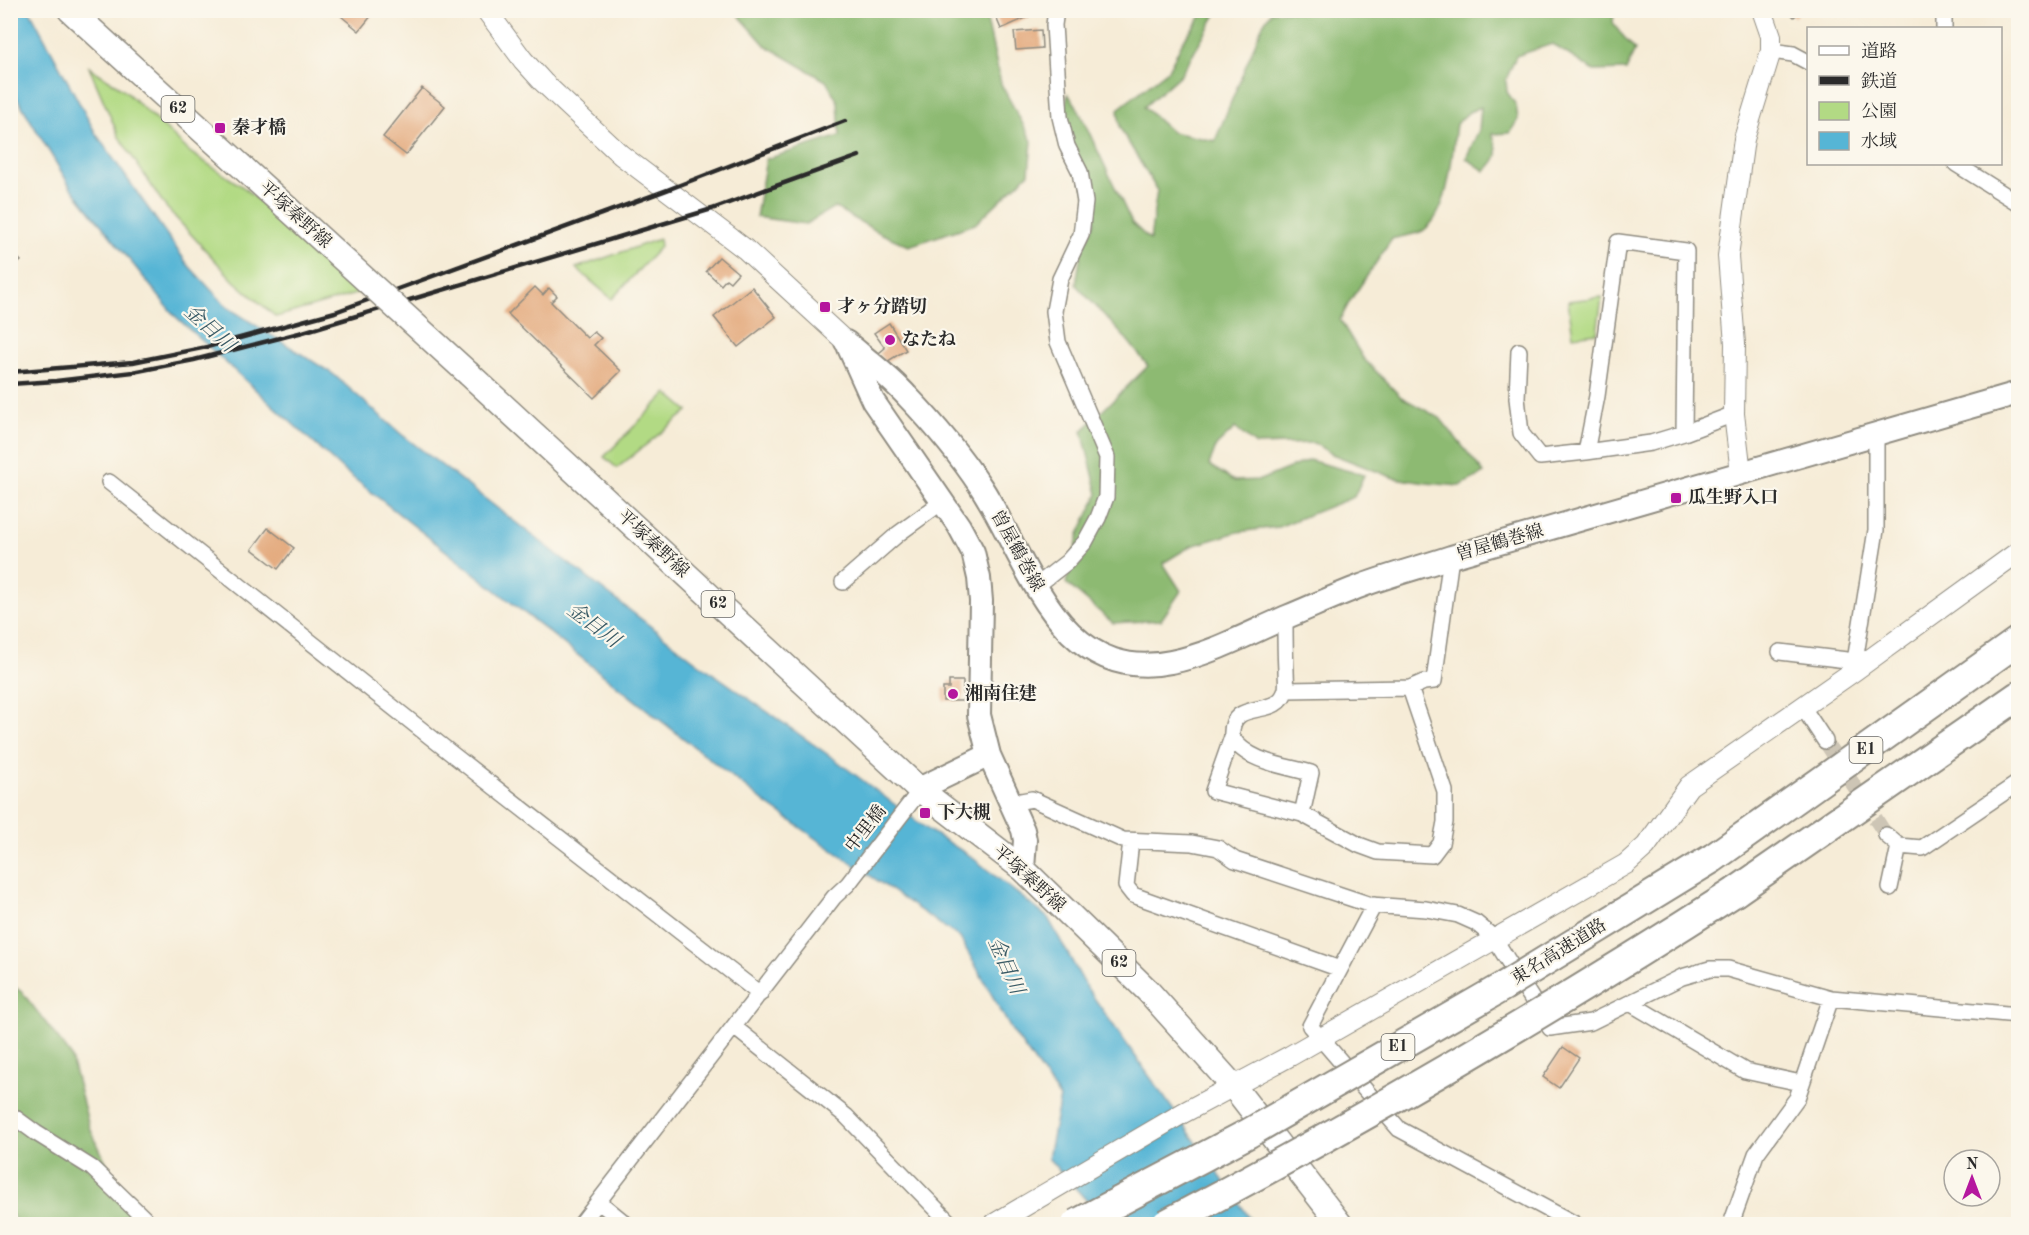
<svg xmlns="http://www.w3.org/2000/svg" width="2029" height="1235" viewBox="0 0 2029 1235" font-family="'Old Standard TT','Noto Serif JP',serif">
<style>
.green{fill:#b2da84;stroke:#6e8258;stroke-width:1.5}
.forest{fill:#8dba72;stroke:#5c724e;stroke-width:1.5}
.water{fill:#56b5d5;stroke:#407080;stroke-width:1.5}
.building{fill:#e4ac80}
.lines{fill:none;stroke-linecap:round;stroke-linejoin:round}
.minor-tunnel{stroke:#cdc5b5;stroke-width:15;stroke-dasharray:15 8;stroke-linecap:butt}
.minor-casing{stroke:#908c81;stroke-width:18}
.tertiary-casing{stroke:#908c81;stroke-width:22}
.secondary-casing{stroke:#908c81;stroke-width:26}
.primary-casing{stroke:#908c81;stroke-width:27}
.motorway-casing{stroke:#908c81;stroke-width:32}
.minor{stroke:#fff;stroke-width:15}
.tertiary{stroke:#fff;stroke-width:20}
.secondary{stroke:#fff;stroke-width:22}
.primary{stroke:#fff;stroke-width:24}
.motorway{stroke:#fff;stroke-width:28}
.rail{stroke:#2b2b2b;stroke-width:4.5}
.primary-bridge-casing{stroke:#908c81;stroke-width:27;stroke-linecap:butt}
.motorway-bridge-casing{stroke:#908c81;stroke-width:32;stroke-linecap:butt}
.primary-bridge{stroke:#fff;stroke-width:24}
.motorway-bridge{stroke:#fff;stroke-width:28}
.poi-dot{fill:#b5179e;stroke:#fbf7ec;stroke-width:2}
.labels{text-anchor:middle;dominant-baseline:central;stroke-width:4.5;stroke-linejoin:round;paint-order:stroke}
.shield{fill:#fbf7ec;stroke:#696865;stroke-width:1.5}
.shield-label{font-size:16px;font-weight:bold;fill:#2b2b2b}
.poi-label{font-size:18px;font-weight:bold;fill:#2b2b2b;stroke:#fbf7ec;text-anchor:start}
.street-label{font-size:18px;fill:#2b2b2b;stroke:#fbf7ec}
.water-label{font-size:20px;font-style:italic;fill:#3a5b66;stroke:#fbf7ec}
</style>
<rect width="100%" height="100%" fill="#fbf7ec"/>
<filter id="ink" filterUnits="userSpaceOnUse"><feTurbulence type="fractalNoise" baseFrequency=".0167" numOctaves="2"/><feDisplacementMap in="SourceGraphic" scale="12" xChannelSelector="R" yChannelSelector="G"/><feConvolveMatrix kernelMatrix="1 2 1 2 8 2 1 2 1" color-interpolation-filters="sRGB"/></filter>
<filter id="wash" filterUnits="userSpaceOnUse"><feTurbulence type="fractalNoise" baseFrequency=".008" numOctaves="4" result="noise"/><feDisplacementMap in="SourceGraphic" scale="24" xChannelSelector="R" yChannelSelector="G"/><feGaussianBlur stdDeviation="1.35" result="paint"/><feColorMatrix in="noise" values="0 0 0 0 0 0 0 0 0 0 0 0 0 0 0 0 0 1.4 0 .05"/><feComposite in="paint" operator="in"/></filter>
<g filter="url(#wash)">
<rect width="100%" height="100%" fill="#f6ecd7"/>
<!-- green -->
<path class="green" d="M89 67 123 89 191 153 243 187 363 292 276 317 234 281 165 206 119 137Z
M659 239 660 247 612 299 576 268Z
M1602 297 1597 333 1573 336 1568 301Z
M667 393 688 411 617 468 604 457Z"/>
<!-- forest -->
<path class="forest" d="M735 11H985L1001 84 1032 141 1029 173 975 224 909 246 880 233 834 207 806 224 756 217 766 159 840 136 838 102 826 81 765 45Z
M1205 11H1218L1181 74 1144 107 1172 132 1215 141 1263 24 1272 11H1614L1613 24 1635 50 1626 70 1594 71 1552 44 1516 56 1506 80 1507 92 1516 105 1518 119 1510 133 1492 134C1500 152 1500 158 1485 171L1466 158 1479 130 1481 107 1469 112 1456 124C1452 154 1450 212 1424 230 1416 235 1402 236 1392 239L1350 301 1340 320 1363 358 1401 397 1440 418 1484 473 1460 486 1426 483 1394 478 1332 454 1314 443 1256 445 1235 428 1216 446 1209 465 1234 481 1260 480 1309 460 1364 475 1354 497 1278 527 1237 532 1191 546 1163 563 1181 591 1161 620 1113 623 1066 583 1079 534 1098 494 1082 431 1148 366 1129 342 1076 285 1081 253 1095 222 1063 117 1068 94 1076 105 1132 223 1150 240 1157 190 1120 128 1118 109 1168 70 1183 41Z
M11 985 22 992 70 1054 89 1126 134 1222 137 1224H18L11 1213Z"/>
<!-- water -->
<path class="water" d="M11 11H30L96 134 188 265 227 307 333 374 401 434 697 662 837 761 931 832 969 855 1048 918 1087 988 1254 1224H1108L1048 1158 1060 1098 1011 1029 960 938 768 805 342 469 174 315 70 186 11 88Z"/>
<g id="blocks">
<!-- building -->
<path class="building" d="M346 10H376L359 31 341 16Z
M993 10H1028L1030 16 1001 29Z
M1787 10H1801L1794 17Z
M1041 30 1042 48 1016 50 1014 32Z
M422 88 445 106 406 155 383 137Z
M10 250 21 261 10 270Z
M719 257 738 273 730 282 726 279 721 285 706 271Z
M535 287 543 295 549 288 557 296 551 302 587 338 594 332 601 338 594 345 621 371 594 398 508 314Z
M752 287 776 317 738 347 714 317Z
M889 323 906 350 885 363 879 353 885 348 874 333Z
M268 528 294 548 278 569 252 549Z
M949 681H963V701H943V688H949Z
M1563 1047 1579 1058 1559 1088 1543 1077Z"/>
</g>
</g>
<g filter="url(#ink)">
<use href="#blocks" fill-opacity="0" stroke="#908c81" stroke-width="1.5"/>
<g class="lines">
<!-- minor-tunnel -->
<path class="minor-tunnel" d="M1825 741 1886 835"/>
<defs>
<path id="minor" d="M1941 10 1944 17V28
M1771 51 1793 54 1808 62
M1956 164 2018 203
M1519 351 1517 398 1521 433 1540 457 1586 452
M1684 433 1686 251 1618 242 1597 396 1586 452 1651 443 1684 433 1734 414
M109 482 452 754 760 994
M843 582 898 534 942 502
M1034 586 1044 580 1067 562 1085 542 1098 518 1106 497 1107 457 1058 342 1054 311 1060 279 1081 235 1085 202 1080 172 1067 146 1060 117 1054 25 1056 10
M1285 618C1285 635 1285 653 1286 670 1286 676 1287 684 1286 689 1278 722 1229 695 1232 737L1213 791 1302 814 1359 845 1378 852 1432 855 1441 843 1445 822V791L1410 688
M1780 652 1855 661 1876 530V434
M1286 690 1410 688 1424 682 1434 681 1451 557
M1802 706 1825 741
M1232 737C1246 762 1286 766 1311 773L1302 814
M1010 803 1032 799 1123 840 1192 843 1218 848 1235 860 1371 905 1426 909 1458 915 1476 923 1494 938 1550 1028 1591 1022 1682 977 1710 969H1728L1831 998 2018 1015
M1886 835 1899 846 1922 848 2018 783
M1131 841 1126 886 1133 895 1340 969
M1890 888 1899 846
M1374 905 1310 1026 1399 1129 1575 1224
M1630 1003 1745 1071 1801 1083
M734 1027 846 1116 951 1224
M10 1114 36 1133 92 1168 150 1224
M599 1202 626 1224
M581 1224 834 897 848 884 915 797 919 789
M1731 1224 1756 1154 1797 1098 1831 998"/>
<path id="tertiary" d="M486 10 523 60 543 82 621 155 745 249 846 342
M1741 473 1734 414 1735 344 1728 256 1744 139 1771 51V36L1762 10
M994 1224 1183 1113 1290 1056 1626 864 1646 846 1689 786 1854 671 2018 552"/>
<path id="secondary" d="M846 342C866 359 889 376 907 396 934 424 960 455 981 487 1028 559 1058 685 1171 662 1212 654 1251 632 1289 616 1313 606 1337 595 1361 586 1390 575 1421 567 1451 557L2018 393
M849 348 873 401 959 526 973 552 979 578 981 601 979 715 989 755 1023 830 1025 840 1023 869
M919 789 989 755"/>
<path id="primary" d="M70 10 286 207
M469 374 919 789 1023 869 1148 991 1234 1087 1340 1224"/>
<path id="motorway" d="M1713 858 2018 641
M1735 892 2018 696"/>
</defs>
<!-- minor casing -->
<use href="#minor" class="minor-casing"/>
<!-- tertiary casing -->
<use href="#tertiary" class="tertiary-casing"/>
<!-- secondary casing -->
<use href="#secondary" class="secondary-casing"/>
<!-- primary casing -->
<use href="#primary" class="primary-casing"/>
<!-- motorway casing -->
<use href="#motorway" class="motorway-casing"/>
<!-- minor -->
<use href="#minor" class="minor"/>
<!-- tertiary -->
<use href="#tertiary" class="tertiary"/>
<!-- secondary -->
<use href="#secondary" class="secondary"/>
<!-- primary -->
<use href="#primary" class="primary"/>
<!-- motorway -->
<use href="#motorway" class="motorway"/>
<!-- rail -->
<path class="rail" d="M10 372 133 362 207 347 335 312 667 190 845 121
M10 384 56 381 133 372 194 360 303 332 712 209 859 156"/>
<defs>
<path id="primary-bridge" d="M286 207 469 374"/>
<path id="motorway-bridge" d="M1076 1224 1249 1133 1504 986 1713 858
M1166 1224C1360 1122 1550 1011 1735 892"/>
</defs>
<!-- primary-bridge casing -->
<use href="#primary-bridge" class="primary-bridge-casing"/>
<!-- motorway-bridge casing -->
<use href="#motorway-bridge" class="motorway-bridge-casing"/>
<!-- primary-bridge -->
<use href="#primary-bridge" class="primary-bridge"/>
<!-- motorway-bridge -->
<use href="#motorway-bridge" class="motorway-bridge"/>
</g>
</g>
<!-- markers -->
<g class="poi-dot">
<rect x="214" y="122" width="12" height="12" rx="3"/>
<rect x="819" y="301" width="12" height="12" rx="3"/>
<circle cx="890" cy="340" r="6"/>
<rect x="1670" y="492" width="12" height="12" rx="3"/>
<circle cx="953" cy="694" r="6"/>
<rect x="919" y="807" width="12" height="12" rx="3"/>
</g>
<g class="labels">
<!-- shield labels -->
<g class="shield">
<rect x="161.5" y="96" width="33" height="26" rx="4.5"/>
<rect x="701.5" y="591" width="33" height="26" rx="4.5"/>
<rect x="1849.5" y="737" width="33" height="26" rx="4.5"/>
<rect x="1102.5" y="950" width="33" height="26" rx="4.5"/>
<rect x="1381.5" y="1034" width="33" height="26" rx="4.5"/>
</g>
<g class="shield-label">
<text x="178" y="109">62</text>
<text x="718" y="604">62</text>
<text x="1866" y="750">E1</text>
<text x="1119" y="963">62</text>
<text x="1398" y="1047">E1</text>
</g>
<!-- poi labels -->
<g class="poi-label">
<text x="232" y="128">秦才橋</text>
<text x="837" y="307">才ヶ分踏切</text>
<text x="902" y="340">なたね</text>
<text x="1688" y="498">瓜生野入口</text>
<text x="965" y="694">湘南住建</text>
<text x="937" y="813">下大槻</text>
</g>
<!-- street labels -->
<g class="street-label">
<text transform="translate(295 215) rotate(42)">平塚秦野線</text>
<text transform="translate(1500 543) rotate(-16)">曽屋鶴巻線</text>
<text transform="translate(653 544) rotate(43)">平塚秦野線</text>
<text transform="translate(1017 551) rotate(61)">曽屋鶴巻線</text>
<text transform="translate(866 829) rotate(-52)">中里橋</text>
<text transform="translate(1029 879) rotate(42)">平塚秦野線</text>
<text transform="translate(1559 952) rotate(-32)">東名高速道路</text>
</g>
<!-- water labels -->
<g class="water-label">
<text transform="translate(209 329) rotate(42)">金目川</text>
<text transform="translate(593 626) rotate(37)">金目川</text>
<text transform="translate(1005 966) rotate(66)">金目川</text>
</g>
</g>
<!-- margin -->
<rect width="2029" height="1235" fill="none" stroke="#fbf7ec" stroke-width="36"/>
<!-- legend -->
<rect x="1807" y="27" width="195" height="138" fill="#fbf7ec" stroke="#a8a59f" stroke-width="1.5"/>
<rect x="1819" y="46" width="30" height="9" fill="#ffffff" stroke="#a8a59f" stroke-width="1.5"/>
<text x="1861" y="57" font-size="18" fill="#2b2b2b">道路</text>
<rect x="1819" y="76" width="30" height="9" fill="#2b2b2b" stroke="#a8a59f" stroke-width="1.5"/>
<text x="1861" y="87" font-size="18" fill="#2b2b2b">鉄道</text>
<rect x="1819" y="102" width="30" height="18" fill="#b2da84" stroke="#a8a59f" stroke-width="1.5"/>
<text x="1861" y="117" font-size="18" fill="#2b2b2b">公園</text>
<rect x="1819" y="132" width="30" height="18" fill="#56b5d5" stroke="#a8a59f" stroke-width="1.5"/>
<text x="1861" y="147" font-size="18" fill="#2b2b2b">水域</text>
<!-- north arrow -->
<g transform="translate(1972 1178)"><circle r="28" fill="#fbf7ec" stroke="#a8a59f" stroke-width="1.5"/>
<path d="M0-4.5L10 22L0 15L-10 22Z" fill="#b5179e"/>
<text y="-9" font-size="16" font-weight="bold" text-anchor="middle" fill="#2b2b2b">N</text>
</g>
</svg>
